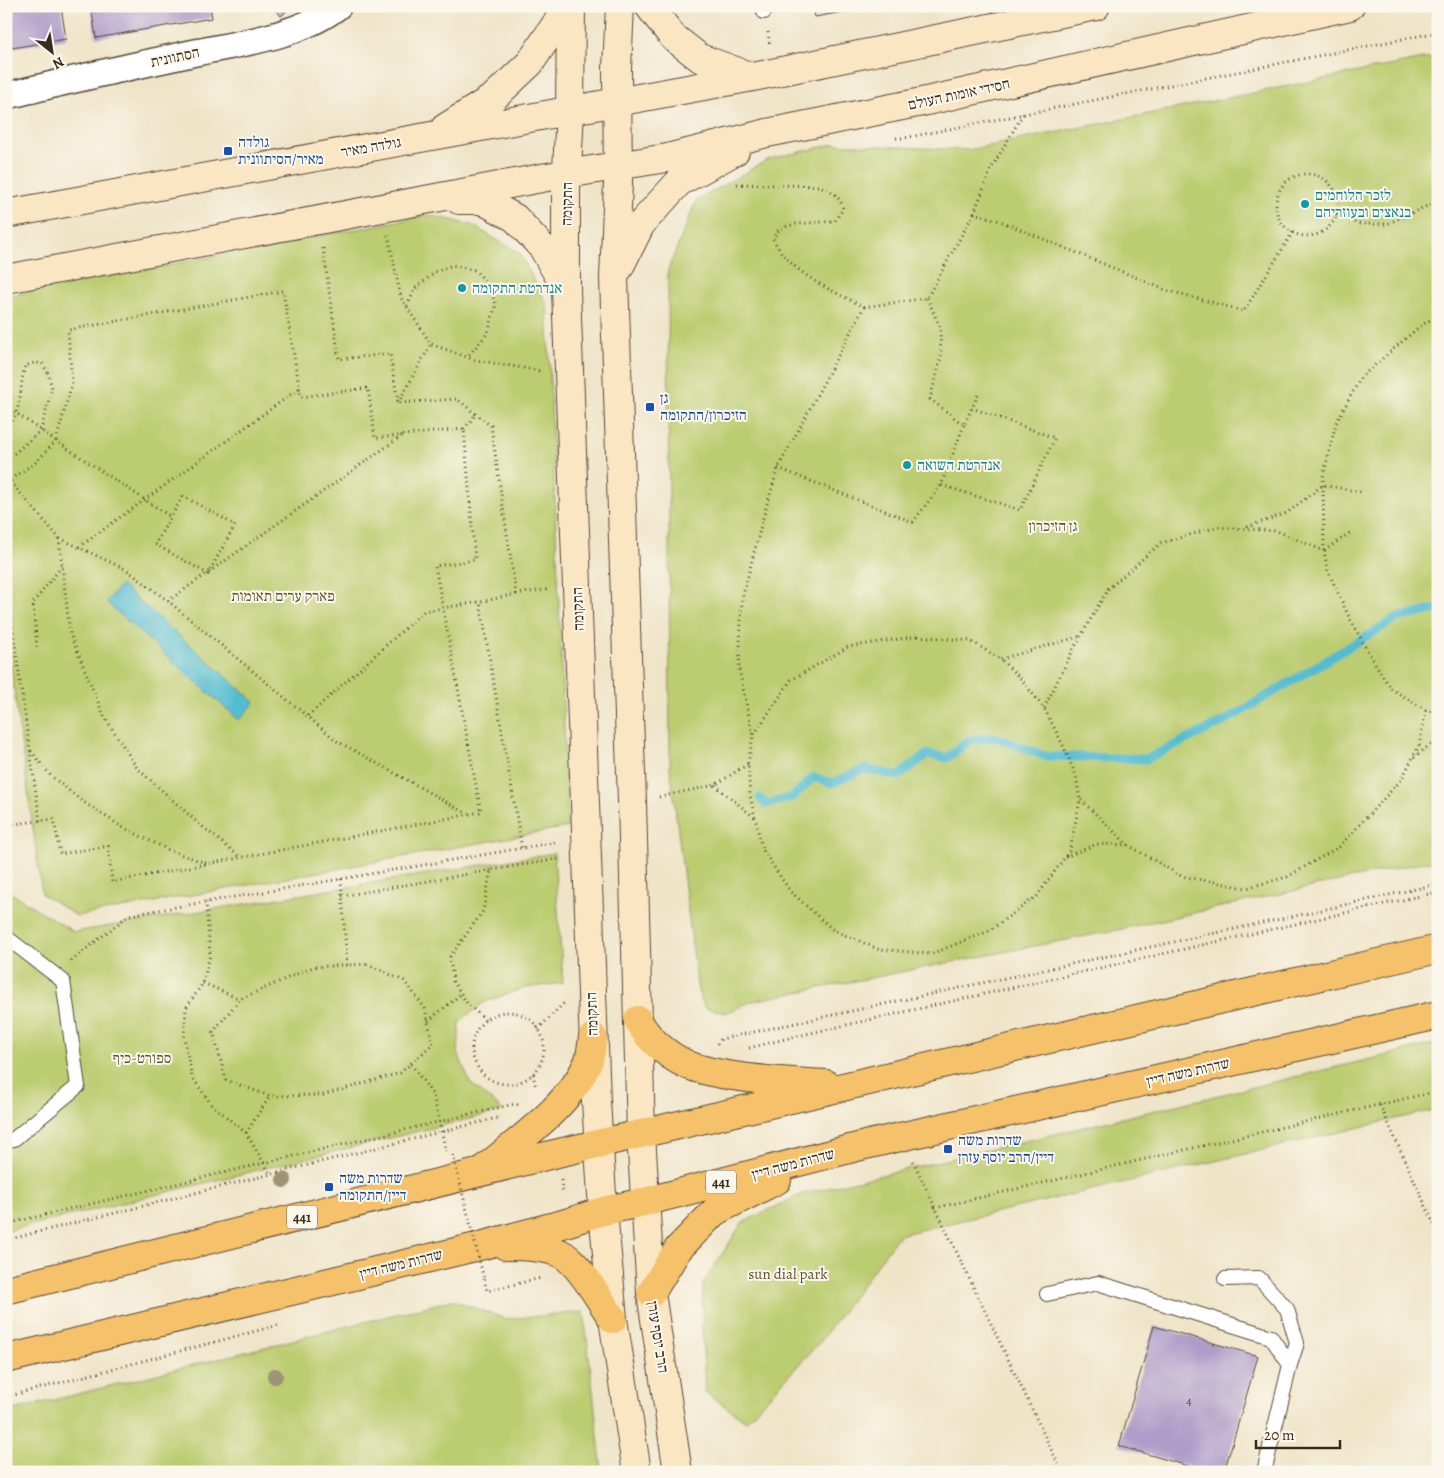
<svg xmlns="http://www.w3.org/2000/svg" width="1444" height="1478" viewBox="0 0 1444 1478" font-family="Alegreya,'Frank Ruhl Libre',serif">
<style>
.green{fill:#bccc6f;stroke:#7c7b46}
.water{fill:#53bcd0;stroke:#477377}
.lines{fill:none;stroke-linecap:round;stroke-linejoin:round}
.stream{stroke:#53bcd0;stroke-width:9}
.building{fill:#ae9dc9}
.lane-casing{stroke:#564638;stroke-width:16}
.street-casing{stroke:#564638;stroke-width:29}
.secondary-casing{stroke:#564638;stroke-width:30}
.primary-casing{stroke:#564638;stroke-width:30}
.path{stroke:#564638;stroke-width:3;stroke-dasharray:1 4;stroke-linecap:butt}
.lane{stroke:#fff;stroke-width:14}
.street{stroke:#fff;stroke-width:26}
.secondary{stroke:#fbe6c4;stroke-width:28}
.primary{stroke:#f5c16b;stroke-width:28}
.path-bridge{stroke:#564638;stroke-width:3;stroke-dasharray:1 4;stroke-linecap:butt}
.tree{fill:#9e9476}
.transit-dot{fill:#1a4fb4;stroke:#fbf7ec;stroke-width:2}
.culture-dot{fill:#0f9aa8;stroke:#fbf7ec;stroke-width:2}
.labels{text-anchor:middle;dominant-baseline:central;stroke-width:4;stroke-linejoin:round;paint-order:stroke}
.number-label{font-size:12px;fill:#584749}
.shield{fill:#fbf7ec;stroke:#75685c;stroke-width:1}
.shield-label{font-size:14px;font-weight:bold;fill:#3b2a1e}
.street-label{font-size:15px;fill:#3b2a1e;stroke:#fbf7ec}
.transit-label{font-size:15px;fill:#164399;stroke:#fbf7ec;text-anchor:start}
.culture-label{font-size:15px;fill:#0d838f;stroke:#fbf7ec;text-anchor:start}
.park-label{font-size:15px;fill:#5b5232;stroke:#fbf7ec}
</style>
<rect width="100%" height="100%" fill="#fbf7ec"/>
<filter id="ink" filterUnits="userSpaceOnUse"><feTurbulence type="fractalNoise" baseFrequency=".02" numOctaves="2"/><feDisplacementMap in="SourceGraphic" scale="10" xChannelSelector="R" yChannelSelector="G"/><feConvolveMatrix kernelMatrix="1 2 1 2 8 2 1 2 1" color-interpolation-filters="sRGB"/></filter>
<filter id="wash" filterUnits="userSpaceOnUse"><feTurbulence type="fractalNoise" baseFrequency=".0096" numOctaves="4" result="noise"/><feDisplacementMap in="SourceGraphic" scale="20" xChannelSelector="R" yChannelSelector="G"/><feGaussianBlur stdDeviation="1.12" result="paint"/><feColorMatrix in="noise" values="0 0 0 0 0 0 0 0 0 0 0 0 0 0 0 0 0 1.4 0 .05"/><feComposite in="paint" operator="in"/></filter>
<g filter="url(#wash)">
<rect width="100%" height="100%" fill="#efe4c8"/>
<!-- green -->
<path class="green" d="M1438 56V859L1112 931 752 1001 726 1013 705 1008 698 991 670 767 668 270 696 201 769 159 835 144 968 150Z
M430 215 472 225 519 253 547 304 568 827 77 916 42 894 6 632V296Z
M554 853 563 983 524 988 485 1002 460 1021 458 1053 470 1083 499 1107 502 1111 6 1231V890L74 932Z
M1438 1043V1109L899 1235 819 1343 746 1421 705 1392 702 1330 703 1284 742 1223 802 1194Z
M452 1300 506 1319 584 1312 602 1472H6V1412Z"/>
<!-- water -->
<path class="water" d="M121 585 255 702 239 720 106 602Z"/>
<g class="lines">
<!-- stream -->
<path class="stream" d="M760 798 766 804 793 797 813 777 832 783 864 769 899 776 927 754 947 758 970 740 995 737 1045 756 1146 759 1227 720 1397 618 1438 609"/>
</g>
<g id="blocks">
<!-- building -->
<path class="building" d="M6 6H61L66 39 6 49Z
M91 6H210L212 18 96 38Z
M273 6H291L281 16Z
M813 6H870V7L815 17Z
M1154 1326 1258 1356 1224 1472H1209L1119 1446Z"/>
</g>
</g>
<g filter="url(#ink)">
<use href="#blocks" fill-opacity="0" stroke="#564638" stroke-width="1"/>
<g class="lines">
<defs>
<path id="lane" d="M764 12 768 6
M6 937 63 981 78 1086 14 1139 6 1141
M1225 1279 1259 1278 1287 1309 1297 1343 1290 1365
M1047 1294 1098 1283 1271 1337 1290 1365 1264 1472"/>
<path id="street" d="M6 96C65 81 124 68 184 55 234 44 297 38 338 6"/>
<path id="secondary" d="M571 6 570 111 566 189V289L596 1101 603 1211 613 1319 637 1472
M620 6 617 69 618 183 614 278 632 802 641 1135 651 1293 678 1472
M649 6 673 37 700 58 752 77
M445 128 494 97 530 63 568 6
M459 200H482L515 218 543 248 565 287
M6 214 753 77 1096 6
M619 268 641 224 679 182 735 151
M6 279 547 177 667 158 767 133 922 102 1350 6"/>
<path id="primary" d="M638 1020C648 1041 674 1061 696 1068 738 1080 783 1081 826 1084
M484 1169C519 1140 572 1104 589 1060 591 1053 592 1045 593 1037
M506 1246C522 1246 545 1247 560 1253 579 1262 600 1301 613 1319
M6 1290 558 1153 1438 949
M651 1293 678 1249 714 1212 777 1180
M6 1359 480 1246 566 1223 603 1211 644 1202 865 1145 1438 1015"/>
</defs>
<!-- lane casing -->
<use href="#lane" class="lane-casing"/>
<!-- street casing -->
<use href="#street" class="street-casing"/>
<!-- secondary casing -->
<use href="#secondary" class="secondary-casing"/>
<!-- primary casing -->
<use href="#primary" class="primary-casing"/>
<!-- path -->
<path class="path" d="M911 6V16
M768 32 770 46
M896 138H904L1438 32
M1276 205a31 31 0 1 1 62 0a31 31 0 1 1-62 0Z
M737 184 819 186C831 191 840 195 843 209L835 221 796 224 780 228 773 238C787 272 833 291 864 307L778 468 763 518 742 599 739 669 753 735
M974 213 991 169 1023 114
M1336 214 1358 224H1387L1438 201
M388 235 401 298 431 344 475 360 541 371
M323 248 339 359 390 354 398 403 457 399 491 426 516 594 480 602 522 849
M927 298 940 327 941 357 930 399 964 425 978 395
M407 306 416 288 435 272 452 265 474 270 486 281 496 304 488 333 467 357
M864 307 927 298 974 213 1000 221 1166 290 1244 311 1293 232
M1438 315 1419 327 1361 377 1336 423 1323 477 1324 551 1328 571 1348 615 1367 650 1390 688 1426 710 1438 714
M398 403 431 344
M6 406 56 441 171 517
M964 425 941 485 1020 510 1055 438 972 408
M6 429C23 412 19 388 25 366L34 363H42L48 373 52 388 41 430 6 461
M464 429 476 414
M778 468 913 522 941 485
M6 473 9 480 59 538 127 570 168 601 337 741 468 814
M6 482 35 463 56 441 72 383 68 330 283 291 301 397 368 388 375 438 464 429 475 560 435 566 481 812 112 882 108 846 60 854 54 819 6 825
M183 496 235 525 208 574 155 544Z
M1247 527 1287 513 1323 485 1361 492
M59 538 70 634 103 714 137 768 198 823 240 857
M79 547 300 388
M6 582 40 821
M516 594 550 589
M168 601 403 435
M918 636 971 641 1000 659 1021 679 1044 708 1063 745 1076 776 1080 800 1070 850 1037 896 989 931 931 954 878 949 833 930 790 891 762 849 750 795 748 763 753 736 791 680 848 647Z
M37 647 33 603 62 566
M1001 659 1081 636
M1044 708 1074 648 1108 589 1161 543 1218 527 1277 531 1324 551 1351 532
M308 716 424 611 480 602
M31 751 51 776 82 801 122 827 171 851 206 863
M1414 757 1438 739
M715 785 755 818
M659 797 715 785 748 764
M1081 800 1128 845 1181 876 1246 888 1287 877 1339 847 1401 780 1419 746 1426 710
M1065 857 1097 844 1128 845
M341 879 347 965
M342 896 491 870
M206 902 210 955 203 983 186 1008 184 1038 192 1077 211 1104 246 1133 271 1175
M71 961 129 915 558 842
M367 964 404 981 425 1008 433 1044 400 1073 323 1095 270 1096 226 1080 213 1032 240 999 313 967Z
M203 983 240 999
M472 1048a36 36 0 1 1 72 0a36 36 0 1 1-72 0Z
M485 1020 467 1003 453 981 450 957 483 911 491 870 559 859
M428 1021 461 994
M538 1029 565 1002
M717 1044 721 1039 1295 916 1438 884
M749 1048 793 1037 1438 892
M411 1064 433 1095 446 1151
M533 1074 536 1088
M1380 1105 1438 1233
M246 1133 270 1096
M913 1161 1062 1472
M561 1180 563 1194
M935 1208 1438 1091
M6 1224 514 1104 519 1105
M6 1240 501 1117
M484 1279 487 1291 541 1278
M6 1397 279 1325"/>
<!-- lane -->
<use href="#lane" class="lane"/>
<!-- street -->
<use href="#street" class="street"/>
<!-- secondary -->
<use href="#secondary" class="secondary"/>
<!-- primary -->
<use href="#primary" class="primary"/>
<!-- path-bridge -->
<path class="path-bridge" d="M453 1155 484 1279"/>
</g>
<!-- trees -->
<g class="tree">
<circle cx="284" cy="1180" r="8"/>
<circle cx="275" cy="1376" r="8"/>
</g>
</g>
<!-- markers -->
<g class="transit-dot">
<rect x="223" y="146" width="10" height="10" rx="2.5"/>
<rect x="645" y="402" width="10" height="10" rx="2.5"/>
<rect x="943" y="1144" width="10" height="10" rx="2.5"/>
<rect x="324" y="1182" width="10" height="10" rx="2.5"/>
</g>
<g class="culture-dot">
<circle cx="1305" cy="204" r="5"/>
<circle cx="462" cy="288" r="5"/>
<circle cx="907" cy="465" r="5"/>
</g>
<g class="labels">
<!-- number labels -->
<g class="number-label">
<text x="1189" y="1401">4</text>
</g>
<!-- shield labels -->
<g class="shield">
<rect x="706" y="1170.5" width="30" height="23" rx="4"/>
<rect x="287" y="1205.5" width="30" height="23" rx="4"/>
</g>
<g class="shield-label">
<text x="721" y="1182">441</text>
<text x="302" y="1217">441</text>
</g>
<!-- street labels -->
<g class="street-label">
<text transform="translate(175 57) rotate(-12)">הסתוונית</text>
<text transform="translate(959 94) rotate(-12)">חסידי אומות העולם</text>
<text transform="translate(371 147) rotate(-10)">גולדה מאיר</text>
<text transform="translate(567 204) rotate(-89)">התקומה</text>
<text transform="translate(578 609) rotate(-92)">התקומה</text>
<text transform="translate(592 1014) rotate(-92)">התקומה</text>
<text transform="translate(1188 1072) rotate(-13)">שדרות משה דיין</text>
<text transform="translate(793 1164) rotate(-15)">שדרות משה דיין</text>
<text transform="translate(401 1264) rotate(-14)">שדרות משה דיין</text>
<text transform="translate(658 1337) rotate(81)">הרב יוסף עזרן</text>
</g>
<!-- transit labels -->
<g class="transit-label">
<text x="238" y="142">גולדה<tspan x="238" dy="17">מאיר/הסיתוונית</tspan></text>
<text x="660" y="398">גן<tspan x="660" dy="17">הזיכרון/התקומה</tspan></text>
<text x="958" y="1140">שדרות משה<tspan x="958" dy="17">דיין/הרב יוסף עזרן</tspan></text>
<text x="339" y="1178">שדרות משה<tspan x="339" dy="17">דיין/התקומה</tspan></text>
</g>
<!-- culture labels -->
<g class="culture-label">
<text x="1315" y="195">לזכר הלוחמים<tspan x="1315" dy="17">בנאצים ובעוזריהם</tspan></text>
<text x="472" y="288">אנדרטת התקומה</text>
<text x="917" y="465">אנדרטת השואה</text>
</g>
<!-- park labels -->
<g class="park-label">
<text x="1053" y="526">גן הזיכרון</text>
<text x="283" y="596">פארק ערים תאומות</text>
<text x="142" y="1058">ספורט-כיף</text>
<text x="788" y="1274">sun dial park</text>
</g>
</g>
<!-- margin -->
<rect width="1444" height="1478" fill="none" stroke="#fbf7ec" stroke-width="25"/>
<!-- north arrow -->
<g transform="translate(52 52) rotate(150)" stroke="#fbf7ec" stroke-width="4" paint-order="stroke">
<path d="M0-4L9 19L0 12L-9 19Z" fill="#3b2a1e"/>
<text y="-8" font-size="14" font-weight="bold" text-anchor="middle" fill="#3b2a1e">N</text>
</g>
<!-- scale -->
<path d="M1256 1440v8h84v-8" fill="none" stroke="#3b2a1e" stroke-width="2.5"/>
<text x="1264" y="1440" font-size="15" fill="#3b2a1e" stroke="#fbf7ec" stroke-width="4" paint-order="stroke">20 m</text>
</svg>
